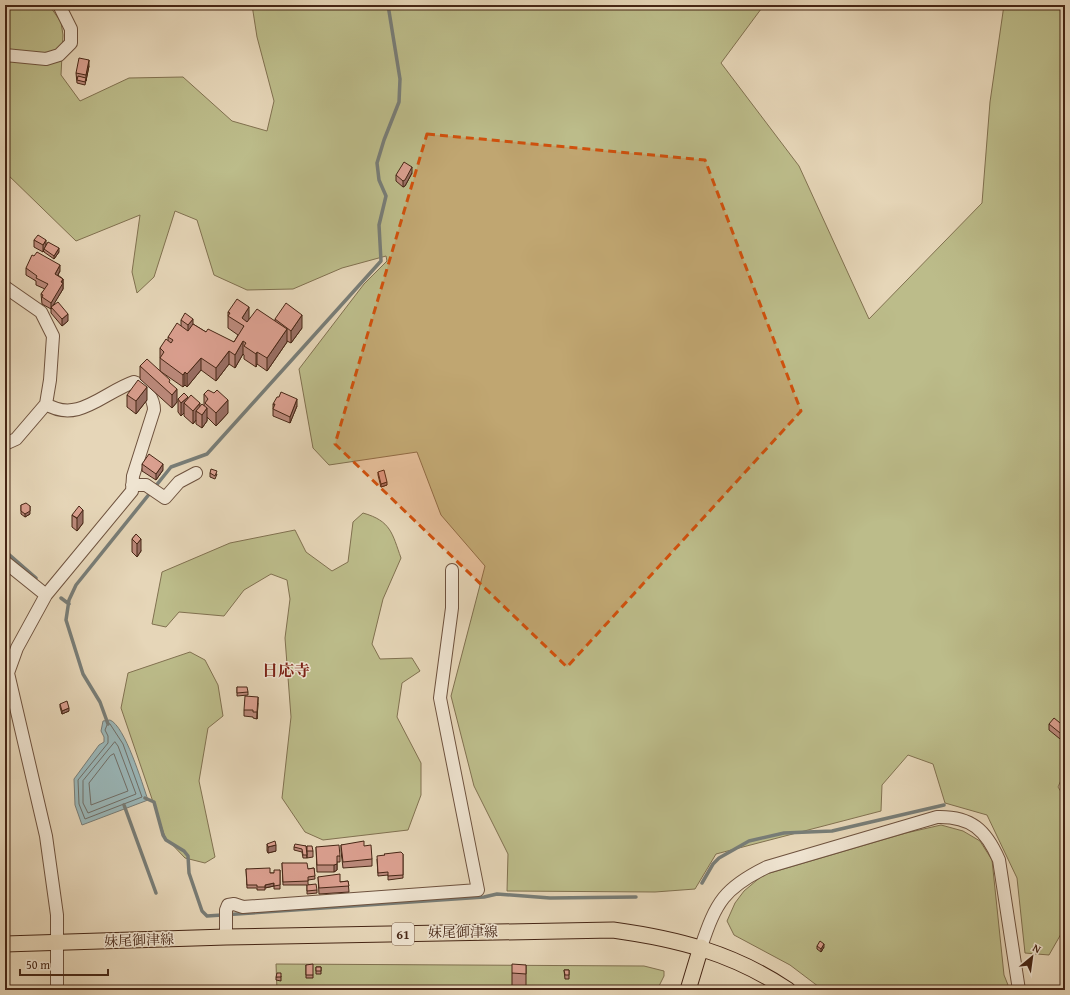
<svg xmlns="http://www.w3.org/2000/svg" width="1070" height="995" viewBox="0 0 1070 995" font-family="'Gentium Book Plus','Noto Serif JP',serif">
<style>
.green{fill:#bcbc8a;stroke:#817150}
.water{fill:#9ab7b9;stroke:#787d77}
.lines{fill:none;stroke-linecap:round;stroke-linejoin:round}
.shore{stroke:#706e67;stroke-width:1}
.stream{stroke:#787d77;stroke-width:3.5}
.minor-casing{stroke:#6e523e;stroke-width:14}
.major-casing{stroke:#462615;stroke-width:17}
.minor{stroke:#efe4d1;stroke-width:12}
.major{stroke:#e6d6b8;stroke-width:15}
.wall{fill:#bb897b;stroke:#462615}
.shaded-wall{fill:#996f64;stroke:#462615}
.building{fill:#da9f8f;stroke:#462615}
.marked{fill:#d0510d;fill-opacity:0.2;stroke:#d0510d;stroke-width:3;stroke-dasharray:8 5;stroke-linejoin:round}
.labels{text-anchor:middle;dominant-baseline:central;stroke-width:3;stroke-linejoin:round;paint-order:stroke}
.shield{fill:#efe4d1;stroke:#795f4d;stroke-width:1}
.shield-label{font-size:13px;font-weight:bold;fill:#462615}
.street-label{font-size:14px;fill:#462615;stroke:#efe4d1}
.quarter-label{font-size:16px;font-weight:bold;fill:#7a1f14;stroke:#efe4d1}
</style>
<rect width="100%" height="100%" fill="#e6d6b8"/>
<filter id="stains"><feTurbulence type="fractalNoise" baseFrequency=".005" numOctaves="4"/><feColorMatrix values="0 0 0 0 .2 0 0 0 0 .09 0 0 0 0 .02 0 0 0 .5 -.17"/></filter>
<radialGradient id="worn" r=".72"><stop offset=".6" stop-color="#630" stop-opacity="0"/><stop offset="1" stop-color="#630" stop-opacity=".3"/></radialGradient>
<!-- green -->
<path class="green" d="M5 5H49L61 22 63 35 61 75 80 101 129 78 183 77 232 121 267 131 274 101 257 37 252 5H764L721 63 799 166 869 319 982 203 990 102 1004 5H1065V771L1058 787 1065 798V927L1049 955 1025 953 1017 878 987 815 945 803 933 764 908 755 882 785 881 811 716 854 695 889 655 892 507 891 508 854 474 786 451 696 485 566 441 515 417 452 329 465 313 448 299 369 364 284 387 261 386 256 342 268 293 289 247 290 214 275 197 220 175 211 154 277 137 293 132 272 140 215 76 241 5 172Z
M363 513C391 521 392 533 401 558L383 599 372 644 380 659 412 658 420 671 402 683 397 717 421 763V795L408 830 323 840 305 832 282 798 291 717 285 638 290 599 287 580 271 574 244 590 224 616 179 612 166 627 152 624 162 572 230 543 295 530 306 552 332 571 348 562 353 522Z
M190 652 205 660 218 685 223 716 208 728 199 781 215 857 205 863 185 858 165 837 121 708 128 673Z
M941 825 963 831 980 841 992 860 1004 975 1010 990H823L790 965 734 935 727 921 735 903 744 891 763 875 906 833Z
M276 964 644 966 664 971V976L657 990H277Z"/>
<!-- water -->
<path class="water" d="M110 720C125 726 142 783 148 800L82 825 75 805 74 779 99 745 104 742V737L101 731 103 721Z"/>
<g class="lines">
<!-- shore -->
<path class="shore" d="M110 724 123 744 142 797 85 819 79 804 78 780 108 743V736L105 730 107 725Z
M115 742 118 746 136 794 88 813 83 803V781Z
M114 754 128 791 91 805 89 783 110 756Z"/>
<!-- stream -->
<path class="stream" d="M5 551 36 578
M61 598 69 604
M108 724 100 702 83 674 66 620 69 600 76 585 171 467 207 454 381 261 379 225 386 196 379 180 377 163 384 140 399 102 400 79 388 5
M145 798 154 802 163 835 166 840 184 851 188 856 189 873 202 911 207 916 484 897 497 894 550 898 636 897
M124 805 156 893
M702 883 713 864 719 858 749 841 784 833 832 831 944 805"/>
<defs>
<path id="minor" d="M5 55 46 59 59 55 71 43V29L59 5
M5 287 41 312 53 336 50 380 46 404 16 439 5 444
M46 404C78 424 104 392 134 382 145 385 154 399 154 410L133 476 132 491 46 595 17 648 8 673 46 836 57 915V990
M132 485H146L165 498 179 482 196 473
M5 562 46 595
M226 937V910L228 905 234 904 243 907 478 890 440 698 452 608V570
M701 947C716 902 724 888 767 867L937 817C971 816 986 830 999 860L1019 990"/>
<path id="major" d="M5 944 226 937 613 930C678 939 733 953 788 990
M688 990 701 947"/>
</defs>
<!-- minor casing -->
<use href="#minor" class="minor-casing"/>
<!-- major casing -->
<use href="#major" class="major-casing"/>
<!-- minor -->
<use href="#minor" class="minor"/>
<!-- major -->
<use href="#major" class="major"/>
</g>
<!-- wall -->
<path class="wall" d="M89 66 85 85 77 83 76 73Z
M412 173 405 186 403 187 396 181V175Z
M34 240 46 244 59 252 54 259 44 252V251L43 252 34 247Z
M26 268 60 271 58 275 63 279V289L53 305 68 321 62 326 51 313V308V309L42 304 41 294 45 289 36 285V281L26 275Z
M228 312 249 319 275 321V319L302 328 291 343 287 341V342L267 371 257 364 256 367 244 359V355L243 354 235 368 229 364 216 381 201 370 187 387 185 385 183 387 160 371V348L168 341V337L181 326V320L193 324 206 332 234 342 238 335 228 328Z
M140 366 170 383 177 402 172 408 140 379Z
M204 394 228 413 216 426 207 417V421L202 428 196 424V420L193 424 184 416V413L181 416 178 412V399L188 398 200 407 204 406Z
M127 395 147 400 136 414 127 407Z
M273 404 297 406 290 423 273 416Z
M142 464 163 470 156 480 142 471Z
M378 472 387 485 381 487 378 475Z
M210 473 217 474 215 479 210 477Z
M21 505 30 514 25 517 21 514Z
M72 515 83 523 77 531 72 527Z
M136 534 141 551 137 557 132 552V539Z
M237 687 248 692V695L237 696Z
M258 703 257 719 253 718V717L244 716V710Z
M60 704 69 711 62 714 60 707Z
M1049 724 1065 727V743L1049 730Z
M267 844 276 851 268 853 267 851Z
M341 845 364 846 372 859V866L343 868 341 851Z
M306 846 307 858H303L302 852 294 850V847Z
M307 846 313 851V857L307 858Z
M316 847 340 856V862H337V870L334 872H317Z
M403 854V878L388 880V875L378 876 377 859 385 855Z
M282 863 308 869 314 868 315 879 308 880V884L317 890V893L307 894V885H283Z
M246 869 270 873H274L280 870V889H274V886L265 888V890H257V888H247Z
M318 877 340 882 348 881 349 892 319 894Z
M817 946 824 947 821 952 817 949Z
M306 965 313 975V978H306Z
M526 965V987L512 986V973Z
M316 967H321V974H316Z
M564 970H569V979H565Z
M281 976V981L276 980V977Z"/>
<!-- shaded-wall -->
<path class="shaded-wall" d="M89 60V66L86 81V75Z
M412 167V173L405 186 403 187V181Z
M46 240V246L44 249 43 252V245Z
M59 248V252L54 259V256Z
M60 265V271L55 280V274Z
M63 279V289L51 309V303Z
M249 307V320L244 328 242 318Z
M68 314V321L62 326V319Z
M302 315V328L291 343V331Z
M193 319V331L188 338V325Z
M287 329V342L267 371V358Z
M243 341V354L235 368V355Z
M229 351V364L216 381V368Z
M257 352V364L256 367V354Z
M201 358V370L187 387V374Z
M185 372V385L183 387V375Z
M147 387V400L136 414V401Z
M177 389V402L172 408V395Z
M188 397V406L184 403V413L181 416V403Z
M297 399V406L290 423V417Z
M228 400V413L216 426V413Z
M200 403V413L196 411V420L193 424V411Z
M207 408V421L202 428V415Z
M163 464V470L156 480V474Z
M387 482V485L381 487V484Z
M30 506V514L25 517V514Z
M83 510V523L77 531V518Z
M141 539V551L137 557V544Z
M258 697V703L257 719V712Z
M69 708V711L62 714V711Z
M276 845V851L268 853V847Z
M337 864V870L334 872V865Z
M274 883V886L265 888V885Z
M824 944V947L821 952V949Z"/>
<!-- building -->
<path class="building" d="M79 58 89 60 86 75 76 73Z
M78 76 86 78 85 82 77 80Z
M404 162 412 167 405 180 403 181 396 175Z
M38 235 46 240 43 245 34 240Z
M48 242 59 248 54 256 44 249Z
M37 252 60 265 55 274 63 279 61 282 63 283 51 303 42 297 43 295 41 294 48 284 36 278 37 276 26 268 32 255 34 256Z
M237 299 249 307 242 318 247 322 257 309 287 329 267 358 257 352 256 354 244 346 246 343 243 341 235 355 229 351 216 368 201 358 187 374 185 372 183 375 160 358 164 352 160 348 166 339 171 343 173 340 168 337 177 323 188 331 193 324 206 332 208 329 234 342 244 326 228 316 230 313 228 312Z
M58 302 68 314 62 319 51 307Z
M286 303 302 315 291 331 275 319Z
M185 313 193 319 188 325 181 320Z
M147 359 170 380 169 382 177 389 172 395 140 366Z
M138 380 147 387 136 401 127 395Z
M208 390 214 393 217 390 228 400 216 413 205 403 208 399 204 394Z
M281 392 297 399 290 417 273 409 275 404H273L277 397H279Z
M184 393 188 397 181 403 178 399Z
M191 395 200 403 193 411 184 403Z
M202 404 207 408 202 415 196 411Z
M149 454 163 464 156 474 142 464Z
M211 469 217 471 215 476 210 473Z
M384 470 387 482 381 484 378 472Z
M26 503 30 506V511L25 514 21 511V505Z
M79 506 83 510 77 518 72 515Z
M136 534 141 539 137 544 132 539Z
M237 687H247L248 692 237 693Z
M245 696 258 697 257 712H253V710H244Z
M67 701 69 708 62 711 60 704Z
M1054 718 1065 727V737L1049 724Z
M275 841 276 845 268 847 267 844Z
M364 841V846L371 845 372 859 343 862 341 845Z
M295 844 306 846 307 855H303L302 849 294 847Z
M339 845 340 856H337V864L334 865H317L316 847Z
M307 846H312L313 851H307Z
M401 852 403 854V875L388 876V872L378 873 377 856 385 855 384 854Z
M282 863H307L308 869 314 868 315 876 308 877V881L283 882Z
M270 868V873H274V870H280V885L274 886V883L265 885V887H257V885H247L246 869Z
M340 874V882L348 881 349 886 319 888 318 877Z
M316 884 317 890 307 891V885Z
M820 941 824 944 821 949 817 946Z
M313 964V975H306V965Z
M512 964 526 965V974L512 973Z
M316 967H321V971H316Z
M564 970H569V975H565Z
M277 973H281V977H276Z"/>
<!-- marked area -->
<path class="marked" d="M427 134 705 160 801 411 567 667 335 444Z"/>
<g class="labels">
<!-- shield labels -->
<rect class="shield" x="392" y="923" width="22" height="22" rx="3"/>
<g class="shield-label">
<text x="403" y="934">61</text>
</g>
<!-- street labels -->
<g class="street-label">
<text transform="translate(463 932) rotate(-1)">妹尾御津線</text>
<text transform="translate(139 940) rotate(-2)">妹尾御津線</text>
</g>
<!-- quarter labels -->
<g class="quarter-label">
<text x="286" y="670">日応寺</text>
</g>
</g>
<!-- margin -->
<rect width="1070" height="995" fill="none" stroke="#e6d6b8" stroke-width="20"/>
<rect x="6" y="6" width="1058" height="983" fill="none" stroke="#462615" stroke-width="2"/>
<rect x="10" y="10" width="1050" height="975" fill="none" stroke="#462615"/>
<!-- north arrow -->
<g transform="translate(1032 957) rotate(29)" stroke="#efe4d1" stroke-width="3" paint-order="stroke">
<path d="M0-3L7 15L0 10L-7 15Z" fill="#462615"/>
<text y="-6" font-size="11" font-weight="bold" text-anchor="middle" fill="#462615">N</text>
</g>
<!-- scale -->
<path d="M20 969v6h88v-6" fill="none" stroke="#462615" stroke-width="2"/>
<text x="26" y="969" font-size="12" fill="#462615" stroke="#efe4d1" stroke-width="3" paint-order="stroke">50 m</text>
<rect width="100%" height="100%" filter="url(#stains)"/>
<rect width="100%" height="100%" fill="url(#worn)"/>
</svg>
